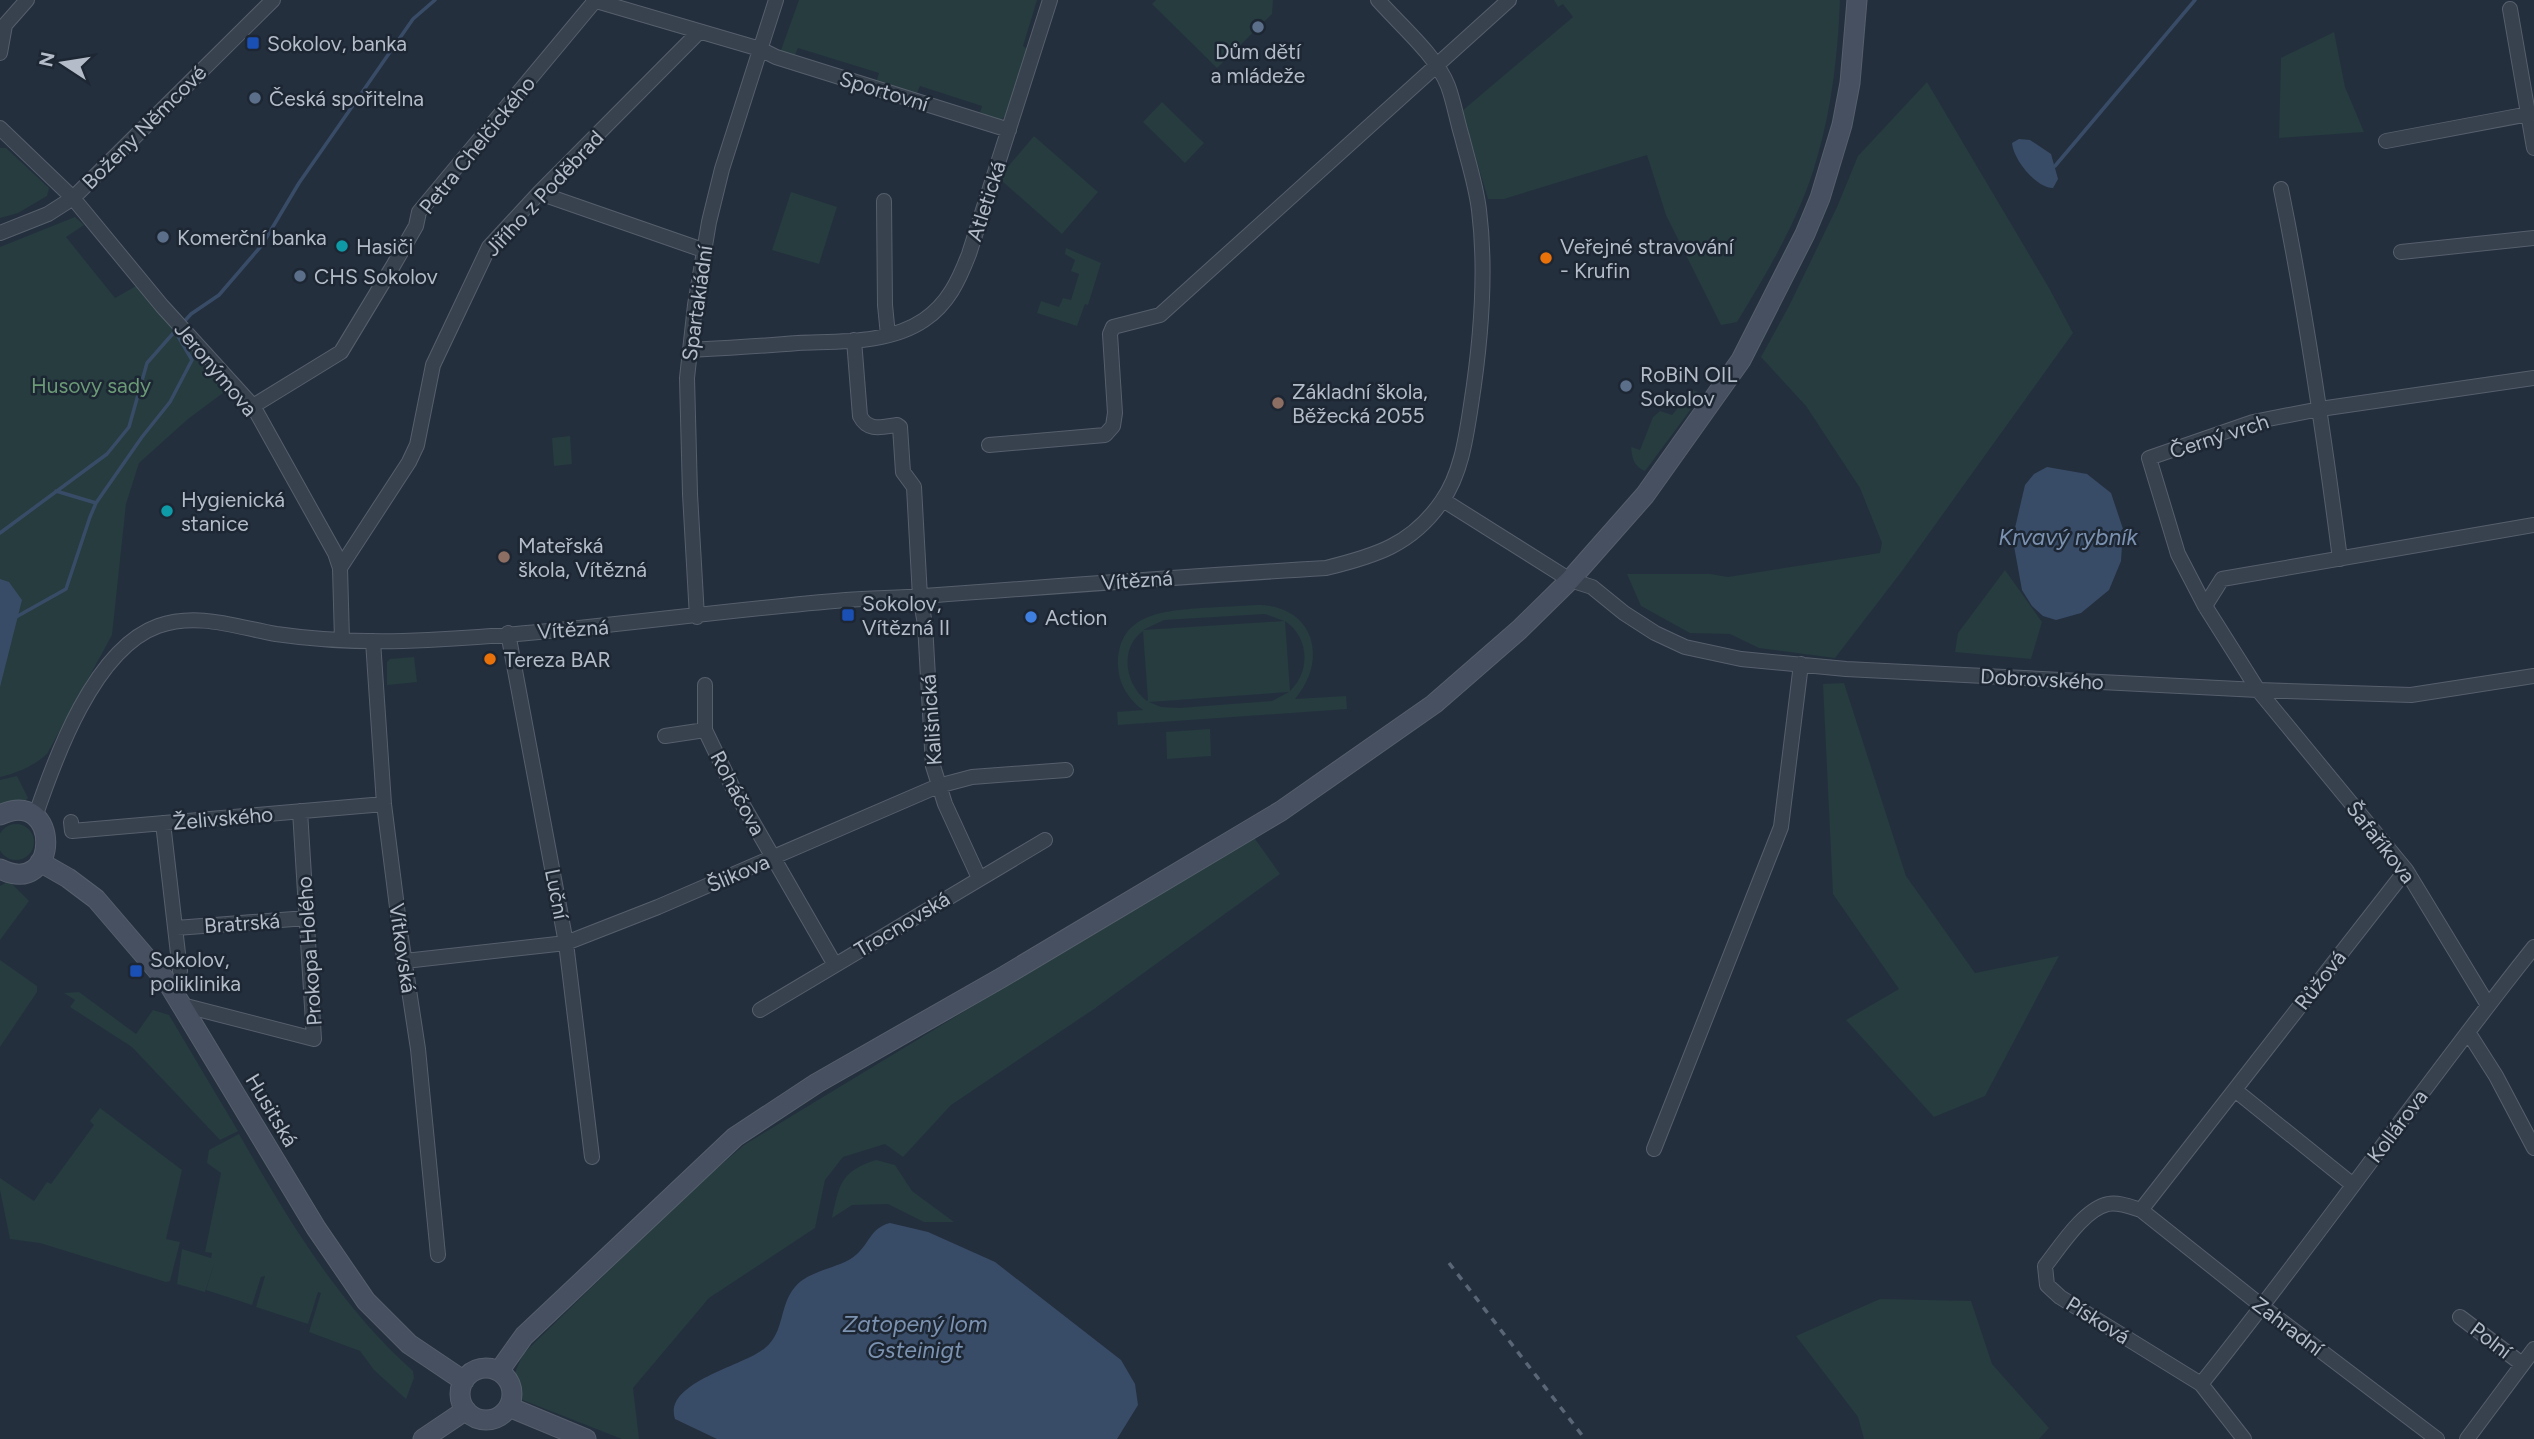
<svg xmlns="http://www.w3.org/2000/svg" width="2534" height="1439" viewBox="0 0 2534 1439" font-family="Figtree,sans-serif">
<style>
.green{fill:#263c3f;fill-rule:evenodd}
.water{fill:#394c67}
.lines{fill:none;stroke-linecap:round;stroke-linejoin:round}
.stream{stroke:#394c67;stroke-width:3.5}
.street-casing{stroke:#565f6c;stroke-width:16}
.secondary-casing{stroke:#565f6c;stroke-width:21}
.street{stroke:#38414e;stroke-width:14}
.secondary{stroke:#465061;stroke-width:19}
.rail{stroke:#5a6575;stroke-width:3.5;stroke-dasharray:7 7;stroke-linecap:butt}
.service-dot{fill:#5c6f8a;stroke:#1d2633;stroke-width:2.5}
.transit-dot{fill:#1a4fb4;stroke:#1d2633;stroke-width:2.5}
.culture-dot{fill:#0f9aa8;stroke:#1d2633;stroke-width:2.5}
.food-dot{fill:#e8710a;stroke:#1d2633;stroke-width:2.5}
.education-dot{fill:#8d6e63;stroke:#1d2633;stroke-width:2.5}
.shop-dot{fill:#3f7fe0;stroke:#1d2633;stroke-width:2.5}
.labels{text-anchor:middle;dominant-baseline:central;stroke-width:5;stroke-linejoin:round;paint-order:stroke}
.poi-label{font-size:21px;fill:#b4bcc9;stroke:#1d2633;text-anchor:start}
.street-label{font-size:21px;fill:#b4bcc9;stroke:#1d2633}
.park-label{font-size:21px;fill:#6b9a76;stroke:#1d2633}
.water-label{font-size:23px;font-style:italic;fill:#7c92b1;stroke:#1d2633}
</style>
<rect width="100%" height="100%" fill="#242f3e"/>
<!-- green -->
<path class="green" d="M799 0H1037L1023 46 1027 49 1005 116 1000 121 979 116 982 106 920 86 916 96 876 83 879 73 798 48 794 57 780 53Z
M1156 0H1273L1272 14 1217 68 1152 4Z
M1554 0H1840C1838 53 1832 107 1817 158 1801 216 1768 271 1737 322L1721 325 1666 215 1647 155 1504 199H1488L1462 111 1573 17 1563 4 1558 7Z
M2334 32 2345 87 2364 132 2279 138 2281 58Z
M1927 82 2049 288 2073 333 1902 571 1835 658 1759 648 1730 634 1690 633 1641 606 1627 574H1710L1728 577 1880 553 1882 543 1860 488 1806 406 1761 357 1789 306 1837 207 1858 156Z
M1162 102 1204 143 1185 163 1143 122Z
M1034 136 1098 192 1062 234 1002 181 1006 169Z
M0 148H6L49 188 47 196 18 213 0 218Z
M791 192 837 207 819 264 772 250Z
M75 217 84 225 66 237 115 298 136 286 231 387 188 419 139 463 126 504 112 635 47 754C34 766 17 773 0 777V247Z
M1066 248 1101 263 1088 305 1085 304 1077 326 1037 313 1041 301 1059 307 1063 298 1071 300 1079 274 1071 271 1075 260 1065 254Z
M1693 390 1700 393V397L1645 471C1634 467 1632 458 1631 447L1640 450 1653 417 1660 411 1672 415Z
M570 436 572 464 554 466 552 438Z
M2005 570 2042 622 2031 659 1955 652 1958 633Z
M1257 605C1314 605 1329 659 1295 699L1346 696 1347 709 1118 725 1117 712 1143 710C1128 699 1118 683 1118 664 1118 613 1164 611 1202 608 1220 607 1238 606 1257 605ZM1265 614 1284 621 1143 630 1164 620ZM1285 621C1309 637 1311 671 1290 691ZM1143 631 1148 700 1147 701C1125 685 1119 648 1143 631ZM1289 692 1272 701 1179 708 1161 707 1149 702Z
M414 657 417 682 387 685V662L390 659Z
M1844 683 1906 876 1975 973 2059 956 1985 1096 1934 1117 1846 1020 1899 989 1833 894 1823 684Z
M1210 729 1211 756 1167 759 1166 732Z
M17 776 28 798 24 802 0 808V780Z
M-2 842a18 18 0 1 1 36 0a18 18 0 1 1-36 0Z
M1253 836 1280 874 1094 1009 951 1105 903 1157 885 1144 843 1157 825 1180 815 1228 709 1298 633 1388 639 1439H622L520 1399 514 1375 523 1354 693 1189 744 1145Z
M9 881 29 901 0 940V886Z
M0 960 37 986V992L0 1047Z
M79 992 136 1034 153 1010 169 1015 238 1131 220 1140 132 1047 70 1007 75 1000 64 993Z
M100 1108 182 1170 166 1239 180 1242 170 1281 166 1282 40 1243 10 1239 0 1190V1178L34 1201 47 1182 51 1184 94 1125 90 1121Z
M239 1134C288 1219 339 1305 413 1371L414 1378 406 1399 374 1370 360 1351 309 1332 321 1293 318 1292 308 1324 256 1307 265 1276 261 1277 252 1305 206 1290 215 1261 205 1292 177 1284 182 1249 211 1258 212 1253 205 1252 221 1173 207 1163 209 1150Z
M876 1160 895 1165 912 1191 954 1222H924L888 1204 852 1205 832 1218C839 1184 841 1171 876 1160Z
M1880 1299 1971 1301 1992 1364 2049 1428 2039 1439H1864L1858 1417 1796 1336Z"/>
<!-- water -->
<path class="water" d="M2019 139 2030 140 2051 154 2058 179 2053 188C2036 188 2013 159 2012 143Z
M2047 467 2087 474 2111 493 2123 529 2121 561 2109 590 2081 613 2056 620 2043 616 2032 606 2022 590 2014 546 2015 528 2025 485 2034 474Z
M0 579 9 582 22 600 0 687Z
M890 1223 928 1232 995 1262 1121 1360 1135 1384 1138 1405 1117 1439H717L675 1419C663 1382 745 1366 765 1348 785 1332 779 1305 795 1287 808 1271 835 1269 852 1258 869 1247 869 1228 890 1223Z"/>
<g class="lines">
<!-- stream -->
<path class="stream" d="M2055 166 2195 0
M182 324 191 314 219 295 262 245 299 183 413 19 435 0
M56 491 96 503 142 437 170 402 192 360 175 331
M0 533 107 454 129 427 147 363 176 330
M16 617 66 589 90 517 96 503"/>
<defs>
<path id="street" d="M593 0 760 49 776 57 1009 130
M2510 9 2534 148
M0 53 5 25 27 0
M0 128 73 198 162 306 253 406 335 553 340 568 342 640
M2386 141 2534 113
M2281 189C2306 312 2324 435 2340 559
M539 193 703 250
M884 201 885 305 888 335
M0 233 48 214 73 198 273 0
M2401 252 2534 238
M854 340 860 416C868 432 882 427 897 425L900 427 903 472 914 487 920 597 925 624 933 766 945 804 979 878
M690 350C726 348 762 346 798 343 839 341 889 344 924 320 948 304 959 280 969 254L1050 0
M253 406 341 352 393 266 416 226 419 212 594 2
M989 445 1105 435 1113 426 1115 413 1110 334 1113 327 1160 315 1509 0
M1443 500 1570 580 1592 587 1624 613 1655 633 1685 647 1741 659 1846 669 2258 690 2411 695 2534 676
M340 568 409 462 417 445 433 365 489 247 539 193 699 32
M2205 606 2222 579 2534 525
M697 617 690 494 687 378 695 305 709 222 722 169 776 0
M508 633 566 943 592 1157
M373 641 384 804 400 931 418 1049 438 1255
M705 685V730L732 786 835 965
M665 736 705 730
M35 817C55 758 94 649 158 626 198 612 236 627 276 634 317 640 361 642 403 641 551 636 698 612 846 600 872 598 898 598 924 596 1058 586 1192 576 1326 568 1375 556 1412 545 1442 501 1461 474 1466 438 1471 405 1481 341 1487 274 1479 210 1476 185 1468 161 1462 137 1457 121 1454 102 1448 86 1436 55 1400 25 1378 0
M71 822 72 831 384 804
M163 823 180 971
M176 928 307 918
M405 961 566 943 658 907 938 786 972 777 1066 770
M182 1005 314 1039 300 811
M2488 1005 2406 870 2258 690 2205 606 2178 554 2149 458 2253 422 2320 409 2534 378
M760 1010 1045 840
M2468 1032 2496 1076 2534 1148
M2235 1090 2353 1185
M1654 1149 1781 827 1801 664
M2141 1210 2406 870
M2460 1317 2522 1364
M2201 1384C2316 1241 2420 1090 2534 947
M2244 1439 2201 1384 2060 1297 2047 1285 2045 1266C2060 1247 2084 1209 2108 1204 2119 1202 2131 1207 2141 1210L2263 1307 2437 1439
M2467 1439 2534 1349"/>
<path id="secondary" d="M0 815C61 786 61 899 0 869
M40 862 68 878 96 899 168 983 316 1228 366 1301 409 1344 464 1381
M460 1394a26 26 0 1 1 52 0a26 26 0 1 1-52 0Z
M499 1371 524 1336 735 1137 817 1083 1001 978 1281 811 1434 704 1519 630 1570 580 1645 495 1741 360 1805 234 1820 198 1842 125 1850 83 1857 0
M509 1407 586 1439
M423 1439 466 1410"/>
</defs>
<!-- street casing -->
<use href="#street" class="street-casing"/>
<!-- secondary casing -->
<use href="#secondary" class="secondary-casing"/>
<!-- street -->
<use href="#street" class="street"/>
<!-- secondary -->
<use href="#secondary" class="secondary"/>
<!-- rail -->
<path class="rail" d="M1449 1263 1585 1439"/>
</g>
<!-- markers -->
<g class="service-dot">
<circle cx="1258" cy="27" r="7"/>
<circle cx="255" cy="98" r="7"/>
<circle cx="163" cy="237" r="7"/>
<circle cx="300" cy="276" r="7"/>
<circle cx="1626" cy="386" r="7"/>
</g>
<g class="transit-dot">
<rect x="246" y="36" width="14" height="14" rx="3.5"/>
<rect x="841" y="608" width="14" height="14" rx="3.5"/>
<rect x="129" y="964" width="14" height="14" rx="3.5"/>
</g>
<g class="culture-dot">
<circle cx="342" cy="246" r="7"/>
<circle cx="167" cy="511" r="7"/>
</g>
<g class="food-dot">
<circle cx="1546" cy="258" r="7"/>
<circle cx="490" cy="659" r="7"/>
</g>
<g class="education-dot">
<circle cx="1278" cy="403" r="7"/>
<circle cx="504" cy="557" r="7"/>
</g>
<circle class="shop-dot" cx="1031" cy="617" r="7"/>
<g class="labels">
<!-- poi labels -->
<g class="poi-label">
<text x="267" y="43">Sokolov, banka</text>
<text x="1258" y="51" text-anchor="middle">Dům dětí<tspan x="1258" dy="24">a mládeže</tspan></text>
<text x="269" y="98">Česká spořitelna</text>
<text x="177" y="237">Komerční banka</text>
<text x="356" y="246">Hasiči</text>
<text x="1560" y="246">Veřejné stravování<tspan x="1560" dy="24">- Krufin</tspan></text>
<text x="314" y="276">CHS Sokolov</text>
<text x="1640" y="374">RoBiN OIL<tspan x="1640" dy="24">Sokolov</tspan></text>
<text x="1292" y="391">Základní škola,<tspan x="1292" dy="24">Běžecká 2055</tspan></text>
<text x="181" y="499">Hygienická<tspan x="181" dy="24">stanice</tspan></text>
<text x="518" y="545">Mateřská<tspan x="518" dy="24">škola, Vítězná</tspan></text>
<text x="862" y="603">Sokolov,<tspan x="862" dy="24">Vítězná II</tspan></text>
<text x="1045" y="617">Action</text>
<text x="504" y="659">Tereza BAR</text>
<text x="150" y="959">Sokolov,<tspan x="150" dy="24">poliklinika</tspan></text>
</g>
<!-- street labels -->
<g class="street-label">
<text transform="translate(884 91) rotate(17)">Sportovní</text>
<text transform="translate(144 127) rotate(-45)">Boženy Němcové</text>
<text transform="translate(477 145) rotate(-51)">Petra Chelčického</text>
<text transform="translate(544 193) rotate(-47)">Jiřího z Poděbrad</text>
<text transform="translate(986 201) rotate(-72)">Atletická</text>
<text transform="translate(697 303) rotate(-82)">Spartakiádní</text>
<text transform="translate(216 369) rotate(50)">Jeronýmova</text>
<text transform="translate(2219 436) rotate(-18)">Černý vrch</text>
<text transform="translate(1137 580) rotate(-4)">Vítězná</text>
<text transform="translate(573 629) rotate(-4)">Vítězná</text>
<text transform="translate(2042 679) rotate(3)">Dobrovského</text>
<text transform="translate(931 720) rotate(-94)">Kališnická</text>
<text transform="translate(738 793) rotate(62)">Roháčova</text>
<text transform="translate(223 818) rotate(-5)">Želivského</text>
<text transform="translate(2381 842) rotate(52)">Šafaříkova</text>
<text transform="translate(738 873) rotate(-23)">Šlikova</text>
<text transform="translate(557 894) rotate(79)">Luční</text>
<text transform="translate(242 923) rotate(-4)">Bratrská</text>
<text transform="translate(902 924) rotate(-31)">Trocnovská</text>
<text transform="translate(403 948) rotate(82)">Vítkovská</text>
<text transform="translate(309 951) rotate(-94)">Prokopa Holého</text>
<text transform="translate(2320 980) rotate(-52)">Růžová</text>
<text transform="translate(272 1110) rotate(59)">Husitská</text>
<text transform="translate(2397 1126) rotate(-53)">Kollárova</text>
<text transform="translate(2098 1320) rotate(32)">Písková</text>
<text transform="translate(2288 1326) rotate(37)">Zahradní</text>
<text transform="translate(2491 1340) rotate(37)">Polní</text>
</g>
<!-- park labels -->
<g class="park-label">
<text x="91" y="385">Husovy sady</text>
</g>
<!-- water labels -->
<g class="water-label">
<text x="2068" y="537">Krvavý rybník</text>
<text x="915" y="1324">Zatopený lom<tspan x="915" dy="26">Gsteinigt</tspan></text>
</g>
</g>
<!-- north arrow -->
<g transform="translate(63 63) rotate(282)" stroke="#1d2633" stroke-width="5" paint-order="stroke">
<path d="M0-5L12 26L0 18L-12 26Z" fill="#b4bcc9"/>
<text y="-10" font-size="19" font-weight="bold" text-anchor="middle" fill="#b4bcc9">N</text>
</g>
</svg>
